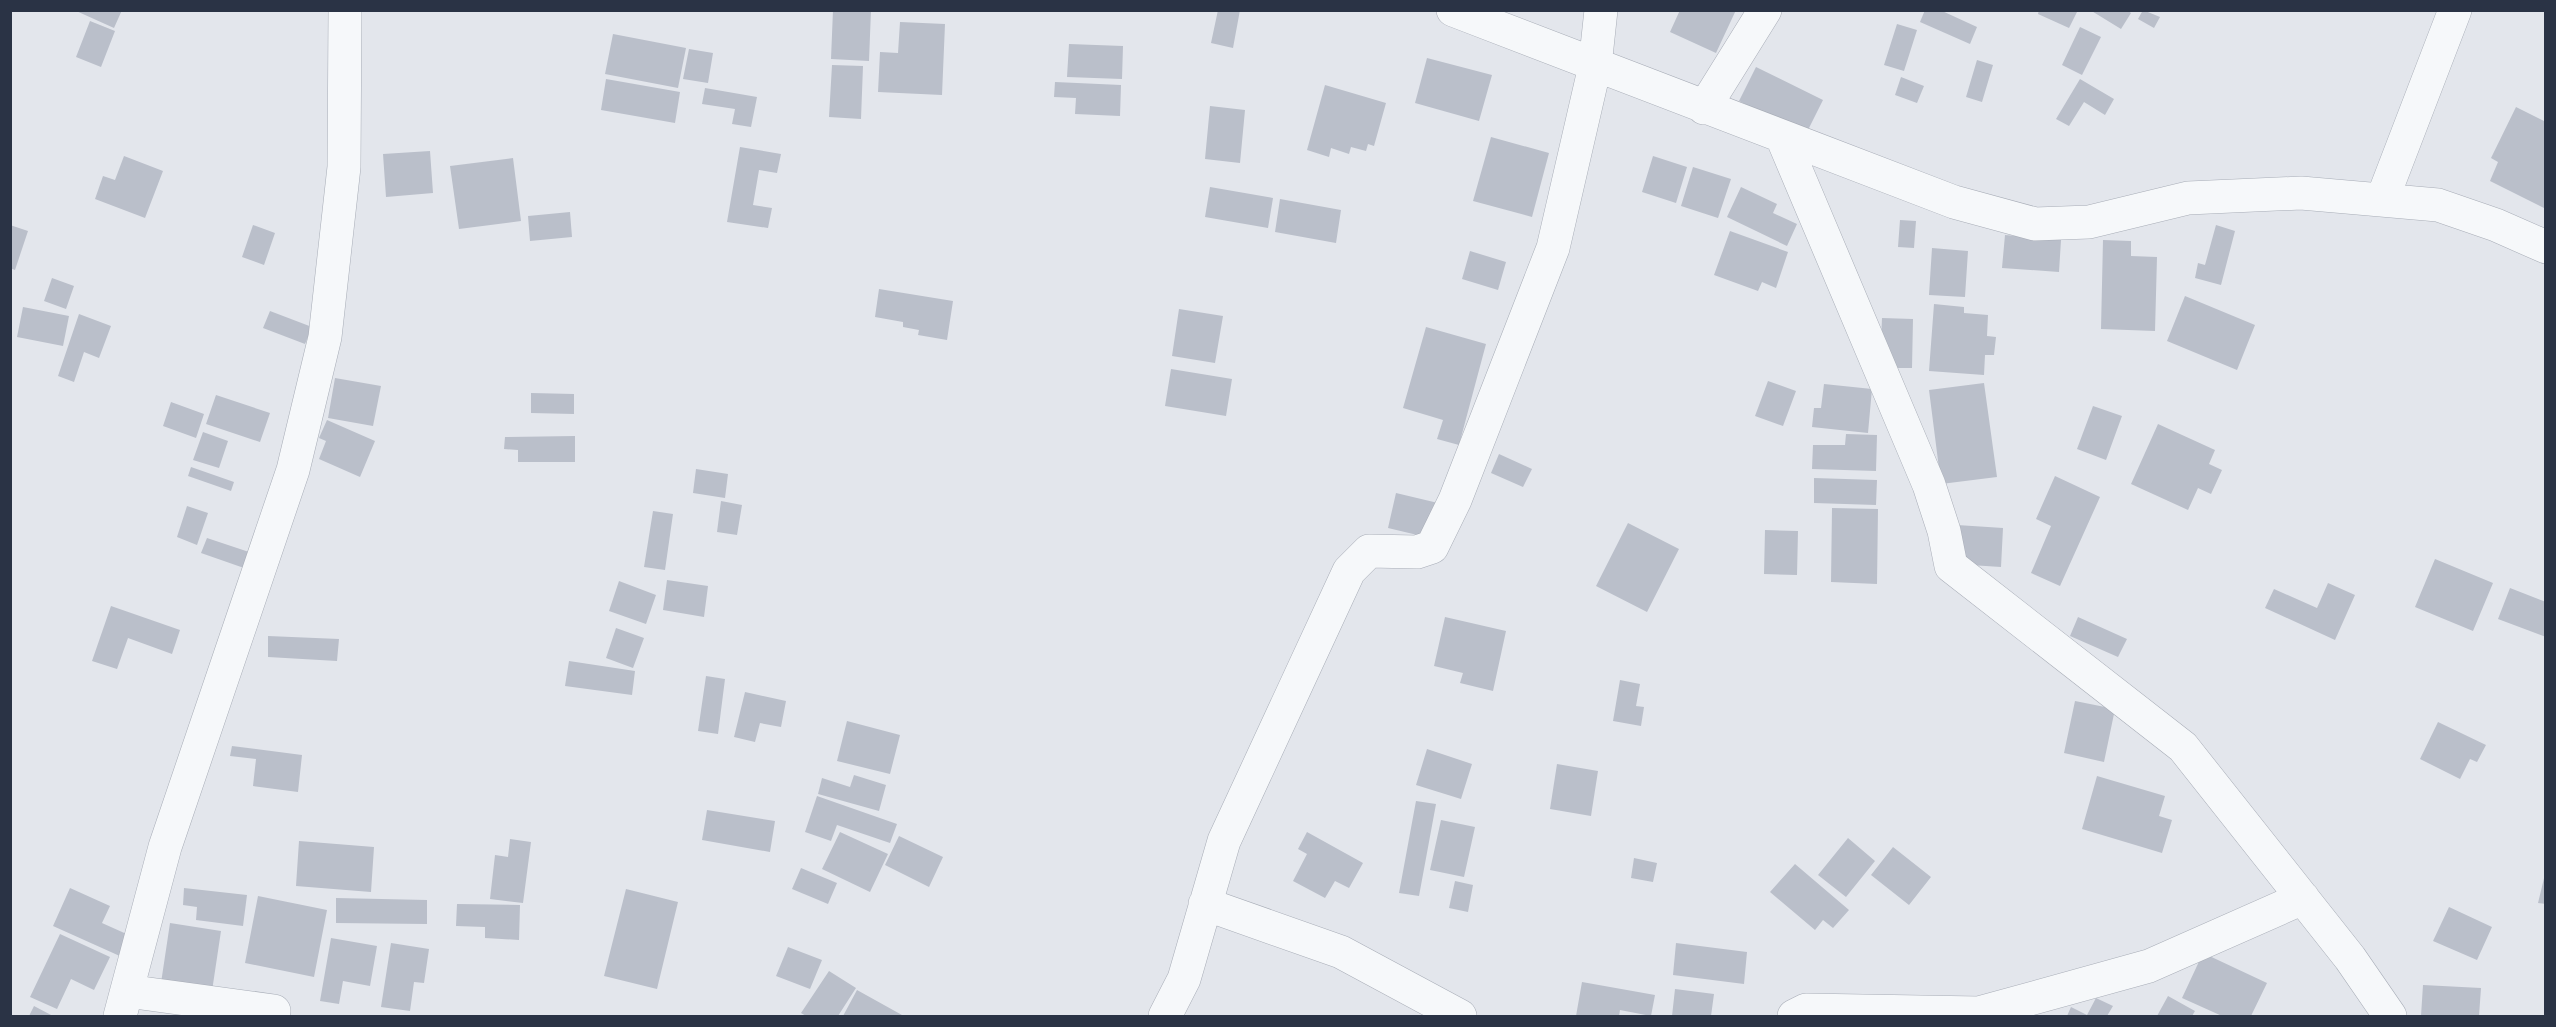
<svg xmlns="http://www.w3.org/2000/svg" width="2556" height="1027" viewBox="0 0 2556 1027" font-family="Lato,sans-serif">
<style>
.building{fill:#babfca}
.lines{fill:none;stroke-linecap:round;stroke-linejoin:round}
.minor-casing{stroke:#a8adb7;stroke-width:34}
.minor{stroke:#f6f8fa;stroke-width:33}
</style>
<rect width="100%" height="100%" fill="#e3e6ec"/>
<!-- building -->
<path class="building" d="M74 10H122L114 28Z
M833 10H871L869 61 831 59Z
M1218 10H1240L1233 48 1211 43Z
M1680 10H1736L1716 53 1670 32Z
M1925 10H1940L1977 27 1970 44 1920 22Z
M2039 10H2078L2069 28 2038 14Z
M2090 10H2127L2131 13 2121 29Z
M2143 10 2160 17 2154 28 2138 19Z
M90 21 115 31 101 67 76 57Z
M900 22 945 24 942 95 878 92 880 52 898 53Z
M1897 24 1917 30 1904 71 1884 65Z
M2080 27 2101 37 2082 75 2062 65Z
M613 34 686 48 678 88 605 74Z
M1069 44 1123 46 1122 79 1067 77Z
M689 49 713 53 708 83 683 79Z
M1427 58 1492 75 1479 121 1415 103Z
M1977 60 1993 65 1982 102 1966 97Z
M832 65 863 66 861 119 829 117Z
M1756 67 1823 100 1806 134 1739 101Z
M1901 77 1924 86 1917 103 1895 95Z
M606 79 680 92 675 123 601 110Z
M2080 79 2114 99 2105 115 2084 102 2069 126 2056 119Z
M1055 82 1121 85 1120 116 1075 114 1076 98 1054 97Z
M1325 85 1386 103 1374 146 1368 144 1366 151 1351 147 1349 154 1331 148 1329 157 1307 150Z
M705 88 757 97 751 127 732 124 735 109 702 104Z
M1210 106 1245 110 1240 163 1205 159Z
M2516 107 2546 122V209L2490 181 2498 162 2491 158Z
M1491 137 1549 153 1532 217 1473 201Z
M740 147 781 154 777 173 759 170 753 205 772 208 768 228 727 222Z
M430 151 433 193 386 197 383 154Z
M124 156 163 171 145 218 95 199 103 176 115 180Z
M1653 156 1687 167 1676 203 1642 192Z
M513 158 521 221 459 229 450 166Z
M1693 167 1731 179 1718 218 1681 206Z
M1210 187 1273 198 1268 228 1205 217Z
M1741 187 1777 204 1773 213 1797 224 1787 246 1727 217Z
M1280 199 1341 210 1336 243 1275 232Z
M570 212 572 237 530 241 528 216Z
M1900 220 1916 221 1914 248 1898 247Z
M10 225 28 231 15 270 10 268Z
M253 225 275 233 264 265 242 257Z
M2216 225 2235 231 2221 285 2195 278 2198 263 2205 265Z
M1730 231 1788 252 1776 288 1762 282 1758 291 1714 275Z
M2005 235 2061 240 2059 272 2002 268Z
M2103 240 2131 241V256L2157 257 2155 331 2101 329Z
M1932 248 1968 251 1965 297 1929 295Z
M1470 251 1506 262 1498 290 1462 279Z
M52 278 74 286 66 309 44 301Z
M879 289 953 301 947 340 918 335 919 330 903 327V322L875 317Z
M2185 296 2255 325 2237 370 2167 341Z
M1934 304 1964 307V313L1988 315 1987 336 1996 337 1994 355H1985L1984 375 1929 371Z
M23 307 69 316 63 346 17 337Z
M1179 309 1223 316 1215 363 1172 356Z
M270 311 312 327 305 344 263 328Z
M79 314 111 326 99 358 84 352 74 382 58 376Z
M1882 318 1913 319 1912 368H1880Z
M1426 327 1486 344 1459 445 1437 439 1443 420 1403 408Z
M1171 369 1232 379 1226 416 1165 406Z
M335 378 381 386 373 426 328 418Z
M1768 381 1796 391 1783 426 1755 416Z
M1984 383 1997 477 1941 484 1929 390Z
M1824 384 1872 389 1868 433 1812 427 1814 408H1821Z
M531 393 574 394V414L531 413Z
M216 395 270 413 260 442 206 424Z
M171 402 204 414 196 438 163 426Z
M2093 406 2122 416 2106 460 2077 449Z
M327 420 375 441 360 477 319 459 326 441 319 438Z
M2158 424 2215 450 2209 464 2222 470 2211 494 2198 488 2188 510 2131 484Z
M203 432 228 441 219 468 193 460Z
M1846 434 1877 435 1876 471 1812 469 1813 445H1845Z
M575 436V462H518V450L504 449 505 437Z
M1499 454 1532 469 1523 487 1491 473Z
M191 467 234 482 231 491 188 476Z
M696 469 728 474 725 498 693 493Z
M2055 476 2100 497 2060 586 2031 573 2051 526 2036 519Z
M1814 478 1877 480 1876 505 1814 503Z
M1396 493 1438 503 1430 538 1388 528Z
M721 501 742 505 737 535 717 532Z
M187 506 208 513 197 545 177 537Z
M1832 508 1878 509 1877 584 1831 582Z
M653 511 673 514 665 570 644 567Z
M1628 523 1679 549 1647 612 1596 586Z
M1957 525 2003 528 2001 567 1955 564Z
M1765 530 1798 531 1797 575 1764 574Z
M207 538 249 552 244 568 201 553Z
M2435 559 2493 583 2473 631 2415 607Z
M667 580 708 586 704 617 663 610Z
M619 581 656 595 646 624 609 611Z
M2328 583 2355 595 2335 640 2265 608 2274 589 2317 608Z
M2510 588 2546 602V637L2498 619Z
M111 606 180 630 172 654 128 638 117 669 92 661Z
M1445 617 1506 631 1493 691 1460 683 1463 673 1434 666Z
M2078 617 2127 639 2118 657 2070 636Z
M616 628 644 638 633 668 606 658Z
M268 636 339 639 337 661 268 657Z
M569 661 635 671 632 695 565 686Z
M706 676 725 679 718 734 698 731Z
M1620 680 1640 684 1636 706 1644 707 1641 726 1613 721Z
M745 692 786 701 781 727 760 723 755 742 734 737Z
M2075 701 2115 709 2104 762 2064 753Z
M847 721 900 735 890 774 837 761Z
M2438 722 2486 745 2477 762 2470 759 2460 779 2420 759Z
M232 746 302 755 298 792 253 786 256 759 230 756Z
M1427 749 1472 764 1461 799 1416 785Z
M1557 764 1598 771 1591 816 1550 809Z
M854 775 886 785 879 811 818 794 822 778 850 787Z
M2097 776 2165 796 2159 816 2172 820 2162 853 2082 829Z
M817 796 897 824 890 843 837 825 831 841 805 832Z
M1416 801 1436 804 1419 896 1399 893Z
M707 810 775 821 770 852 702 840Z
M1441 820 1475 827 1464 877 1430 870Z
M840 832 888 854 870 892 822 869Z
M1307 832 1363 863 1349 888 1335 881 1325 898 1293 881 1307 854 1298 849Z
M899 836 943 857 929 887 885 865Z
M1848 838 1875 861 1846 897 1818 875Z
M510 839 531 842 523 903 490 899 495 855 508 857Z
M299 841 374 847 371 892 296 886Z
M1893 847 1931 877 1909 905 1871 875Z
M1634 858 1657 863 1653 882 1631 878Z
M1795 864 1849 910 1833 928 1823 920 1815 930 1770 892Z
M801 868 837 883 828 904 792 889Z
M2545 874H2546V904L2538 903Z
M1455 881 1473 885 1468 912 1449 908Z
M70 888 110 906 102 923 131 936 122 957 53 926Z
M184 888 247 895 243 926 196 920 197 907 183 905Z
M626 889 678 902 657 989 604 976Z
M258 896 327 910 314 977 245 963Z
M336 898 427 900V924L336 923Z
M457 904 520 905 519 940 485 938V927L456 926Z
M2449 907 2492 927 2477 960 2433 941Z
M170 923 221 931 212 991 161 983Z
M60 934 110 957 94 990 71 979 57 1009 30 997Z
M331 938 377 946 370 986 343 981 339 1004 320 1001Z
M391 943 429 949 424 983 414 982 410 1011 381 1007Z
M1676 943 1747 952 1744 984 1673 975Z
M788 947 822 960 810 989 776 976Z
M2203 953 2267 983 2251 1016H2222L2182 998Z
M829 971 856 988 838 1016H806L801 1013Z
M1582 982 1655 995 1651 1016 1620 1010 1619 1016H1576Z
M2423 985 2481 988 2479 1016H2421Z
M1675 989 1714 994 1711 1016H1672Z
M857 990 902 1015 901 1016H843Z
M2168 996 2195 1011 2192 1016H2157Z
M2096 998 2113 1006 2107 1016H2067L2071 1007 2087 1015Z
M34 1006 53 1016H29Z"/>
<g class="lines">
<defs>
<path id="minor" d="M1453 10 1954 202 2035 224 2089 222 2188 198 2301 193 2438 205 2496 225 2546 247
M1704 108 1765 10
M1782 137 1929 485 1944 531 1951 566 2183 747 2350 958 2390 1016
M2382 200 2455 10
M1205 904 1341 952 1460 1016
M127 991 274 1011
M120 1016 165 847 293 470 325 337 344 167 345 10
M1165 1016 1184 979 1224 841 1349 571 1369 551 1417 552 1432 547 1455 500 1553 248 1595 66 1601 10
M1794 1016 1806 1010 1979 1013 2149 966 2303 898"/>
</defs>
<!-- minor casing -->
<use href="#minor" class="minor-casing"/>
<!-- minor -->
<use href="#minor" class="minor"/>
</g>
<!-- border -->
<rect width="2556" height="1027" fill="none" stroke="#2a3345" stroke-width="24"/>
</svg>
